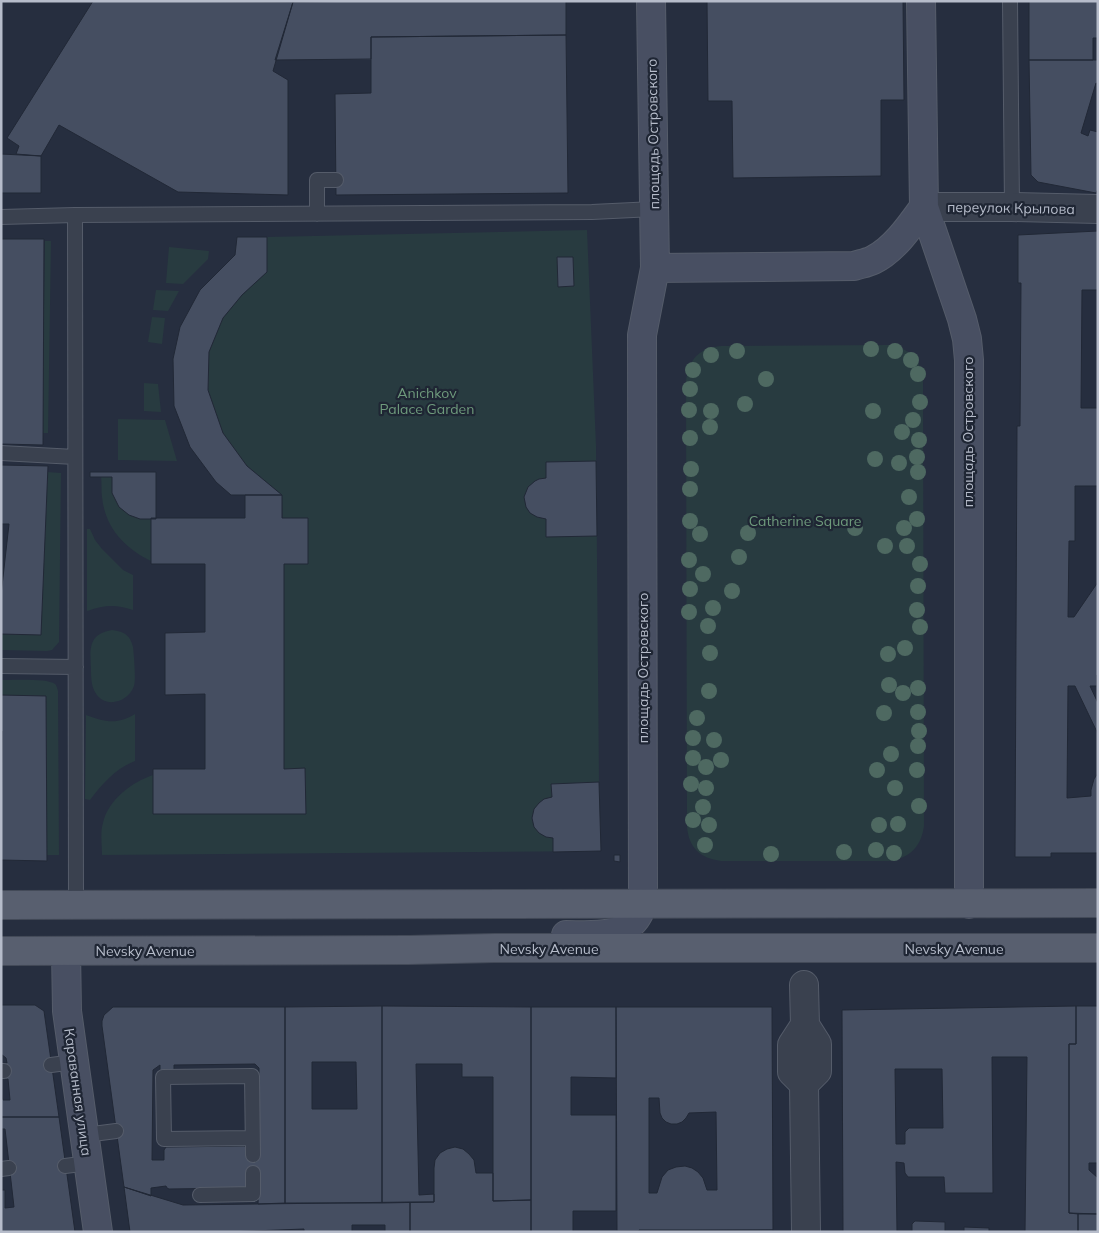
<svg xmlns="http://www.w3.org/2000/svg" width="1099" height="1233" viewBox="0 0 1099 1233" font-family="Mulish,sans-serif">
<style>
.green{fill:#283b40}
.building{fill:#454e61;stroke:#212836;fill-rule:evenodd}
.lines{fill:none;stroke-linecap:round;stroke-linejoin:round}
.lane-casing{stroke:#555c6a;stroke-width:16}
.street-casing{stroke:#555c6a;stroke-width:30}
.secondary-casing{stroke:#555c6a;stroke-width:30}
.primary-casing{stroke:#434a58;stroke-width:30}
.lane{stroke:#3a414f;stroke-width:14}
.street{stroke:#3a414f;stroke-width:28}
.secondary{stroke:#484f62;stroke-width:28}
.primary{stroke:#585f6f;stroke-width:28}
.tree{fill:#4e6961}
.labels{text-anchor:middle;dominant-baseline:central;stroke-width:4.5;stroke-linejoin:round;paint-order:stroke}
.street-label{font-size:14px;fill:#b6bcca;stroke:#1f2634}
.park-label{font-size:14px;fill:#6e9a7c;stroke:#1f2634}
</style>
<rect width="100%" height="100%" fill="#262e3f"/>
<!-- green -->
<path class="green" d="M587 230 596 446 599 782 601 851 102 855C102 845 100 832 103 823 108 800 132 782 153 775V814H306L305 769H284V564L282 495 247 466 223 433 208 390 209 352 223 318 242 295 267 272V237Z
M45 241H51L48 433H42Z
M169 247 209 251 208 259 183 284 166 283Z
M156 290 179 291 168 311 153 310Z
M152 317 165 318 162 344 148 342Z
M889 345C910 349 921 358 923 380L924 826C921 847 910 858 889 861H721C700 858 689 848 687 827L686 381C689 359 699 348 721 346Z
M144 383 158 384 161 412 144 411Z
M118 419 165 420 177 461 118 460Z
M47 472 61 473 59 642 52 650 47 651 1 650V634L41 635Z
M101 477H112C119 503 118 519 151 518V561C124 548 105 527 102 497 101 490 102 483 101 477Z
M87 529H90L95 540 102 549 123 570 133 575V610C115 604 105 605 87 611Z
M112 630C125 632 130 635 133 647 134 656 136 679 134 686 128 703 104 709 95 692 91 685 91 676 91 669 90 649 88 634 112 630Z
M1 680C12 680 48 678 55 684 57 686 57 688 58 691L59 855H47L46 696 1 695Z
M135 714V761C115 769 103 783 90 800L85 799 86 715C104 722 118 725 135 714Z"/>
<!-- building -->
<path class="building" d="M93 1 293 2 273 71 288 80V195L178 192 59 125 41 156 16 154 19 146 7 138Z
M379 1H566V35L371 37V59L275 60 293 2Z
M707 1H903L904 100H881V176L733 178 732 101H708Z
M1029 1H1098V38H1093V60H1029Z
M566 35 568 193 336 195 335 94 371 93V37Z
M1029 60H1098V84L1096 83 1081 133 1088 136 1090 130 1098 132V189L1096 193 1038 182 1031 175Z
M1 154 41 156V193H1Z
M1098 231V290H1082L1081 408H1098V486H1075V541H1069L1068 617H1074L1098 582V675H1097V686H1090L1098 703V734L1075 686H1068L1067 798 1091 796V790L1094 779 1098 773V853H1051V857H1015L1017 426H1020L1021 283H1018V235Z
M237 237H267V272L242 295 223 318 209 352 208 390 223 433 247 466 282 495H231L216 482 190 447 174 406 173 359 180 327 200 290 235 255Z
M1 239H44L43 445 1 444Z
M557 257H573L574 286 558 287Z
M596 461 597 536 546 537V519L537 517 530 513 526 507 524 497 528 487 535 481 539 479 546 478V462Z
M1 465 48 466 41 635 1 634V595L9 524H1Z
M90 472H156V519H140L129 515 119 507 112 493V477H90Z
M245 495H282V518H308V564H284V769L305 768 306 814H153V769H205V694L165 695V633L205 632V564H151V518H245Z
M1 695 46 696 47 861 1 860 2 731H1Z
M599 782 601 851 553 852V838L546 837 539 833 534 827 532 818 534 809 539 803 544 799 552 797 551 784Z
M614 855H620V862L614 861Z
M1 1005H35L44 1011 59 1117H1V1092L3 1100H10L8 1079H5L4 1071V1063H7L6 1058 1 1054Z
M382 1006V1203H285V1007ZM312 1062H356L357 1109H312Z
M382 1006 531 1007V1200L493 1201V1077H462V1064H416L419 1195 434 1194V1202L382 1203Z
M1076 1006V1044H1069V1213L1078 1214V1232H1025L1027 1057H992L993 1193H945L944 1177H908L905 1173 904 1163 896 1162 897 1232H843L842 1010ZM895 1069H942L943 1128H909L905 1132V1144H896Z
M1076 1006H1098V1163H1089V1170L1098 1178V1214L1069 1213V1044H1076Z
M113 1007H285V1203L258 1204 259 1173 246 1187 242 1188 169 1189 167 1188 166 1186 151 1188V1196L124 1187 102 1026V1021L104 1015ZM255 1064 259 1068V1155L244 1146 169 1147H166L164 1150V1160H152L153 1070 160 1065V1071H174V1065Z
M531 1007H616V1078L571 1077V1115H616V1211H573V1232H531Z
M616 1007H772L773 1230 617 1231ZM649 1098H659L660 1113 662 1118 666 1122 671 1124H677L682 1122 686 1118 689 1113 716 1112 717 1190H707L703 1178 698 1172 692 1168 685 1166 676 1167 668 1170 662 1177 657 1193H649Z
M1 1117H59L75 1232H1V1190H5V1208L14 1207 5 1129H1Z
M455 1147 463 1149 469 1154 474 1160 476 1173H493V1201L531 1200V1232H410V1202H434V1168L435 1160 440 1153 447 1149Z
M124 1187 183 1205 410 1202V1232H385V1225H352V1232H304V1229L228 1232H130Z
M1078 1214H1098V1232H1078Z
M915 1221 945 1222V1232H912V1224Z
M964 1227 989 1228V1232H964Z
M639 1230H773V1232H639Z"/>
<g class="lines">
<defs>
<path id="lane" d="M1010 1 1012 207
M317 214V180H336
M75 215 76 905
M1 217 75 215 592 212 654 209
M1 453 75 457
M1 666 76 667
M51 1065 74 1062
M1 1071H4
M85 1135 116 1131
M252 1138 164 1139 163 1077 252 1076 253 1155
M65 1166 89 1163
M1 1169 9 1168
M200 1195 253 1194V1173"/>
<path id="street" d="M924 207H1012L1098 209
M804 985 805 1025 792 1045V1072L804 1084
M805 1025 817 1044V1071L804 1084 806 1232"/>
<path id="secondary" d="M921 1 924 207 962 319 967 339 969 360V904
M655 268 854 266C860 264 867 263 873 260 894 250 911 225 924 207
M566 935C589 935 621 939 636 918 639 914 641 909 643 904L642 335 655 268 651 1
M66 951 67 1011 98 1232"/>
<path id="primary" d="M1 905 1098 903
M1 951 409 950 494 948H1098"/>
</defs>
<!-- lane casing -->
<use href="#lane" class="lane-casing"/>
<!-- street casing -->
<use href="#street" class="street-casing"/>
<!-- secondary casing -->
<use href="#secondary" class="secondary-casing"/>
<!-- primary casing -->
<use href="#primary" class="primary-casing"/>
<!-- lane -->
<use href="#lane" class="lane"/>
<!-- street -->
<use href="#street" class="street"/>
<!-- secondary -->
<use href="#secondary" class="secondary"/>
<!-- primary -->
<use href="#primary" class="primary"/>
</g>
<!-- trees -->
<g class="tree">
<circle cx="871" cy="349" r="8"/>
<circle cx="737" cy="351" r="8"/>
<circle cx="895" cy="351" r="8"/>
<circle cx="711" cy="355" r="8"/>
<circle cx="911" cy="360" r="8"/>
<circle cx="693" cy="370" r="8"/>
<circle cx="918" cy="374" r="8"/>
<circle cx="766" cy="379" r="8"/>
<circle cx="690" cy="389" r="8"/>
<circle cx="920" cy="402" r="8"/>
<circle cx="745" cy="404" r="8"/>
<circle cx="689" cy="410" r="8"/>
<circle cx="711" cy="411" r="8"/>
<circle cx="873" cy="411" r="8"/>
<circle cx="913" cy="420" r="8"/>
<circle cx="710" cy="427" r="8"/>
<circle cx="902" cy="432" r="8"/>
<circle cx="690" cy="438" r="8"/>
<circle cx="919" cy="440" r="8"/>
<circle cx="917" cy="457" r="8"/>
<circle cx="875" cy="459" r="8"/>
<circle cx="899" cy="463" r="8"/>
<circle cx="691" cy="469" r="8"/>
<circle cx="918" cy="472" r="8"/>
<circle cx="690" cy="489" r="8"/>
<circle cx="909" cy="497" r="8"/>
<circle cx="917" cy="519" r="8"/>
<circle cx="690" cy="521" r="8"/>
<circle cx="855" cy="528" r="8"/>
<circle cx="904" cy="528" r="8"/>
<circle cx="748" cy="533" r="8"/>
<circle cx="700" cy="534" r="8"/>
<circle cx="885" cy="546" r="8"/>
<circle cx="907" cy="546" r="8"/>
<circle cx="739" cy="557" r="8"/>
<circle cx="689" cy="560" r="8"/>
<circle cx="920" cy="564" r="8"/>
<circle cx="703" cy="574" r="8"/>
<circle cx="918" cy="586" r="8"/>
<circle cx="690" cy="589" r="8"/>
<circle cx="732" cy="591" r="8"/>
<circle cx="713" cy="608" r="8"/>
<circle cx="917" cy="610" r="8"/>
<circle cx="689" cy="612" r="8"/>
<circle cx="708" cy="626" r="8"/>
<circle cx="920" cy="627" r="8"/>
<circle cx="905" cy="648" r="8"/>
<circle cx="710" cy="653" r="8"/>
<circle cx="888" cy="654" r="8"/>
<circle cx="889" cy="685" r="8"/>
<circle cx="918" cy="688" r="8"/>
<circle cx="709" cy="691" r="8"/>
<circle cx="903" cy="693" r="8"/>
<circle cx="918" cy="712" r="8"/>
<circle cx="884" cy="713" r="8"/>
<circle cx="697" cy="718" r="8"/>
<circle cx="919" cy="731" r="8"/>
<circle cx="693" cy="738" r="8"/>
<circle cx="714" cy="740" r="8"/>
<circle cx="918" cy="746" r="8"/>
<circle cx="891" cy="754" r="8"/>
<circle cx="693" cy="758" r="8"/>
<circle cx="721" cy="760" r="8"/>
<circle cx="706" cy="767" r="8"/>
<circle cx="877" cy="770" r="8"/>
<circle cx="917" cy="770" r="8"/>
<circle cx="691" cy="784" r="8"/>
<circle cx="706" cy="788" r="8"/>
<circle cx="895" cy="788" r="8"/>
<circle cx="919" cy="806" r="8"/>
<circle cx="703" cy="807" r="8"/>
<circle cx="693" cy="820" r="8"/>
<circle cx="898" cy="824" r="8"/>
<circle cx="709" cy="825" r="8"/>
<circle cx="879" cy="825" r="8"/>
<circle cx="705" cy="845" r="8"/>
<circle cx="876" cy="850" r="8"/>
<circle cx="844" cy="852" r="8"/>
<circle cx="894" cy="853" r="8"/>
<circle cx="771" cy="854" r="8"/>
</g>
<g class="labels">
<!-- street labels -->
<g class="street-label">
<text transform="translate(653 134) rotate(-91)">площадь Островского</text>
<text transform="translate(1011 208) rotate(1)">переулок Крылова</text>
<text transform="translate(968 432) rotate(-90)">площадь Островского</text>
<text transform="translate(643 668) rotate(-90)">площадь Островского</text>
<text x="549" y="949">Nevsky Avenue</text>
<text x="954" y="949">Nevsky Avenue</text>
<text x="145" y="951">Nevsky Avenue</text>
<text transform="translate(78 1092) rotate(82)">Караванная улица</text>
</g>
<!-- park labels -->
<g class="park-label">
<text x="427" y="393">Anichkov<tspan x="427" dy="16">Palace Garden</tspan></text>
<text x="805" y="521">Catherine Square</text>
</g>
</g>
<!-- border -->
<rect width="1099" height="1233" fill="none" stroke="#b6bcca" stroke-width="5"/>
</svg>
